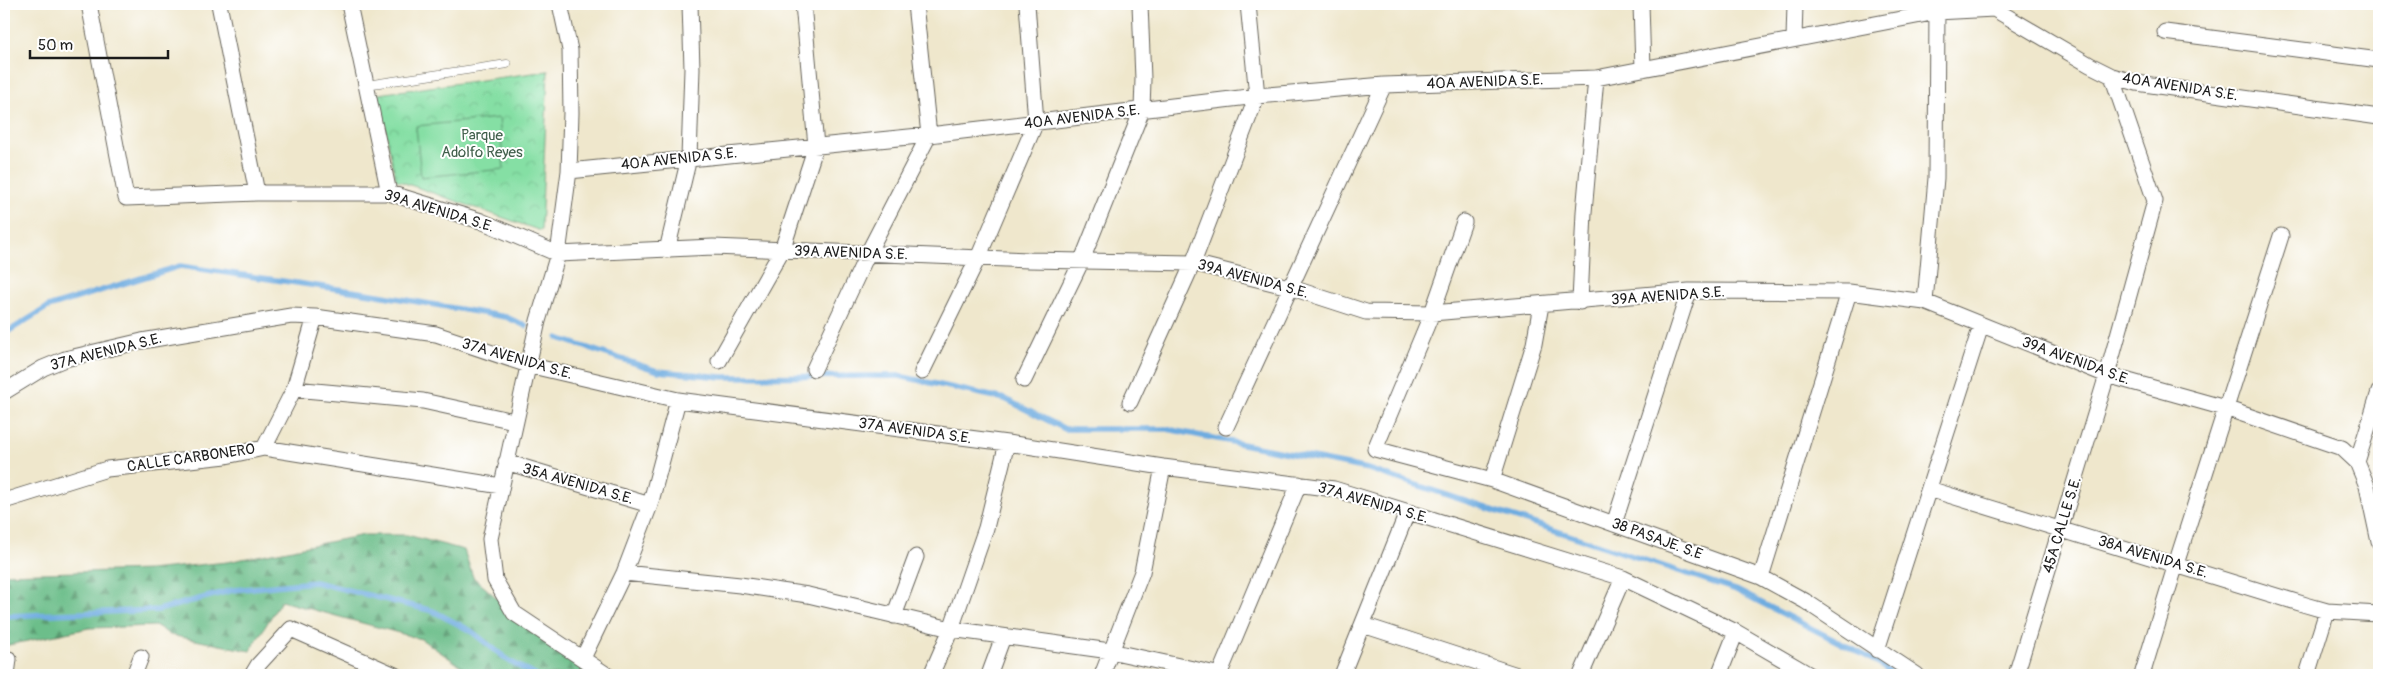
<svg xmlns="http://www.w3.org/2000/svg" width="2383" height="679" viewBox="0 0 2383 679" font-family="Pangolin,sans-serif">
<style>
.forest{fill:url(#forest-firs);stroke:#446d53}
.park{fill:url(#park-crowns);stroke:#507e60}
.garden{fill:#85dfa4;stroke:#507e60}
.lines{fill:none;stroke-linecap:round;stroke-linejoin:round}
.stream{stroke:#6eace0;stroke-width:5.5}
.lane-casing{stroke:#66635a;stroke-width:9}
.street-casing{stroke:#66635a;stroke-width:17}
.lane{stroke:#fff;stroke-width:8}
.street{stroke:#fff;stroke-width:15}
.labels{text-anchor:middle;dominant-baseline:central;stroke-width:4;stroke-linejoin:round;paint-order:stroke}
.street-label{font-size:15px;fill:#1c1c1c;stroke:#fff}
.park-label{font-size:15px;fill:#41604c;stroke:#fff}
</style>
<defs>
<pattern id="forest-firs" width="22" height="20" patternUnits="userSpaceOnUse" patternTransform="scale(1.25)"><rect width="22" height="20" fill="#6cbe8a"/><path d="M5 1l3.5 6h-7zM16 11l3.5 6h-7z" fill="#589a70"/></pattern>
<pattern id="park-crowns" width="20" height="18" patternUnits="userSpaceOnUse" patternTransform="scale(1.25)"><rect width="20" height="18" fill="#85dfa4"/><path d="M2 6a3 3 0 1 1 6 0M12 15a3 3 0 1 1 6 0" fill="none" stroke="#72bf8d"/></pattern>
</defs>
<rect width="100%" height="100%" fill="#fff"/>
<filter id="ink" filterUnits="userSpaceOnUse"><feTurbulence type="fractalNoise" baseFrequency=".02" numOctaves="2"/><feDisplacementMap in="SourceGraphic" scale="10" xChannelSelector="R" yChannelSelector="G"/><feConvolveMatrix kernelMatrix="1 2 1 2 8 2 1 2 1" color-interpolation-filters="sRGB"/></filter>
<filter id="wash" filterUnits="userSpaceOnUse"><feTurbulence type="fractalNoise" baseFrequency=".0096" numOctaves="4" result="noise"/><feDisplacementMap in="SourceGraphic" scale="20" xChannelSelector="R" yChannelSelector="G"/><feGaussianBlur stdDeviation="1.12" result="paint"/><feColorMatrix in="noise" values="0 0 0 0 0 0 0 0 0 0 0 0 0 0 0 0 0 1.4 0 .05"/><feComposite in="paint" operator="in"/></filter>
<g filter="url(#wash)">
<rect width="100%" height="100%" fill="#efe7cc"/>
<!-- forest -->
<path class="forest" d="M364 535H407L464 550 473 577 514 613 607 675H474L421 639 281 601 250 651 170 635 157 626 89 628 4 646V574L149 570 227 562Z"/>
<!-- park -->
<path class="park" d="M548 71 541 231 396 180 378 94Z"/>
<!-- garden -->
<path class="garden" d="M499 118 504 169 421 177 416 126Z"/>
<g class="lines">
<!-- stream -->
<path class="stream" d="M4 334 48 307 180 266 372 294 506 317 526 326
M558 338 658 371 722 377 899 376 1005 399 1065 429H1167L1368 469 1736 590 1866 656 1896 675
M4 616 158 610 233 590 315 582 433 611 471 631 509 661 535 675"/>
</g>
</g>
<g filter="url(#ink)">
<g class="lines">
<defs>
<path id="lane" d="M366 85 507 64"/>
<path id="street" d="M89 4 126 198 257 193H389L481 221 558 254 713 247 1029 260 1193 263 1289 287 1366 312 1432 313 1689 291 1849 292 1925 302 2107 375 2225 408 2342 448 2357 462
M219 4 257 193
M349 4 389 193
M560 4 570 50 571 113 569 171 558 254 538 321 490 539 495 580 514 613 607 675
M1641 4 1643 69
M2165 32 2379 60
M1794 39 1795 4
M569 171 929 135 1257 96 1384 85 1596 78 1937 12 1994 9 2090 65 2112 76 2137 83 2379 117
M1464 222 1432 313 1375 449 1492 480 1761 577 1805 601 1917 675
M667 250 689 158 692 69 690 4
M1580 302 1584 212 1596 78
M1925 302 1936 178 1937 4
M719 361 782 250 816 146 803 4
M814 369 868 253 929 135 915 4
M922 372 978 258 1036 122 1027 4
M1024 380 1082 260 1142 110 1143 79 1140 4
M294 389 423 401 514 421
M4 392 43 368 65 359 142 341 291 316 315 317 436 334 528 365 678 400 1007 443 1163 467 1334 489 1623 578 1736 632 1810 675
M2379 392 2357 462 2367 486 2379 542
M1130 402 1193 263 1257 96 1248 4
M1226 427 1384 85
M264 448 294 389 315 317
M506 462 650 505
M1492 480 1534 344 1541 305
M1929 489 2306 605 2327 611 2379 614
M4 501 107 469 226 456 264 448 501 486
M1614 524 1689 291
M624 573 740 585 808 595 951 629 1110 651 1221 675
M1761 577 1849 292
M894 616 916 557
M1363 625 1517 675
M1877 650 1981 326
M583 658 624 573 650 505 678 400
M7 675 9 659
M134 675 141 657
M252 675 258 665 291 629 395 675
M931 675 951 629 986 528 1007 443
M989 675 1003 637
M1102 675 1142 572 1163 467
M1219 675 1299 484
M1342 675 1407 513
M1581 675 1623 578
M1719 675 1736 632
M2016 675 2107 375 2155 201 2112 76
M2142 675 2176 564 2281 236
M2307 675 2327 611"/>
</defs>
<!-- lane casing -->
<use href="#lane" class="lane-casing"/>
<!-- street casing -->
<use href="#street" class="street-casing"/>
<!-- lane -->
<use href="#lane" class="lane"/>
<!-- street -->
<use href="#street" class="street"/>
</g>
</g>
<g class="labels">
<!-- street labels -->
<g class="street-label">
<text transform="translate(1485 82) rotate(-2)">40A AVENIDA S.E.</text>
<text transform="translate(2180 87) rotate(9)">40A AVENIDA S.E.</text>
<text transform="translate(1082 117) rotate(-7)">40A AVENIDA S.E.</text>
<text transform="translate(679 159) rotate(-6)">40A AVENIDA S.E.</text>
<text transform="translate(439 211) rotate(17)">39A AVENIDA S.E.</text>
<text transform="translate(851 253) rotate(2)">39A AVENIDA S.E.</text>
<text transform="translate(1253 279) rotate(15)">39A AVENIDA S.E.</text>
<text transform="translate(1668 296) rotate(-4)">39A AVENIDA S.E.</text>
<text transform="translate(106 352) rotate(-14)">37A AVENIDA S.E.</text>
<text transform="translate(517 359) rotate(16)">37A AVENIDA S.E.</text>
<text transform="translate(2076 361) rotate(20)">39A AVENIDA S.E.</text>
<text transform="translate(915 431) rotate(8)">37A AVENIDA S.E.</text>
<text transform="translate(191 458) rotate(-8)">CALLE CARBONERO</text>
<text transform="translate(578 484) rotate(16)">35A AVENIDA S.E.</text>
<text transform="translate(1373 503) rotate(16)">37A AVENIDA S.E.</text>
<text transform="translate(2062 525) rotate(-73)">45A CALLE S.E.</text>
<text transform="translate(1657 539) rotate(20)">38 PASAJE. S.E</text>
<text transform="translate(2153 557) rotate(17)">38A AVENIDA S.E.</text>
</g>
<!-- park labels -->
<g class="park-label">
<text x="482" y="135">Parque<tspan x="482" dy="17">Adolfo Reyes</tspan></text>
</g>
</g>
<!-- margin -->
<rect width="2383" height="679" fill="none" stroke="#fff" stroke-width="20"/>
<!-- scale -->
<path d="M30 50v8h138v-8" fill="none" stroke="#1c1c1c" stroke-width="2.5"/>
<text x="38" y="50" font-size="15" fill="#1c1c1c" stroke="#ffffff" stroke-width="4" paint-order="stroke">50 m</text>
</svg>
